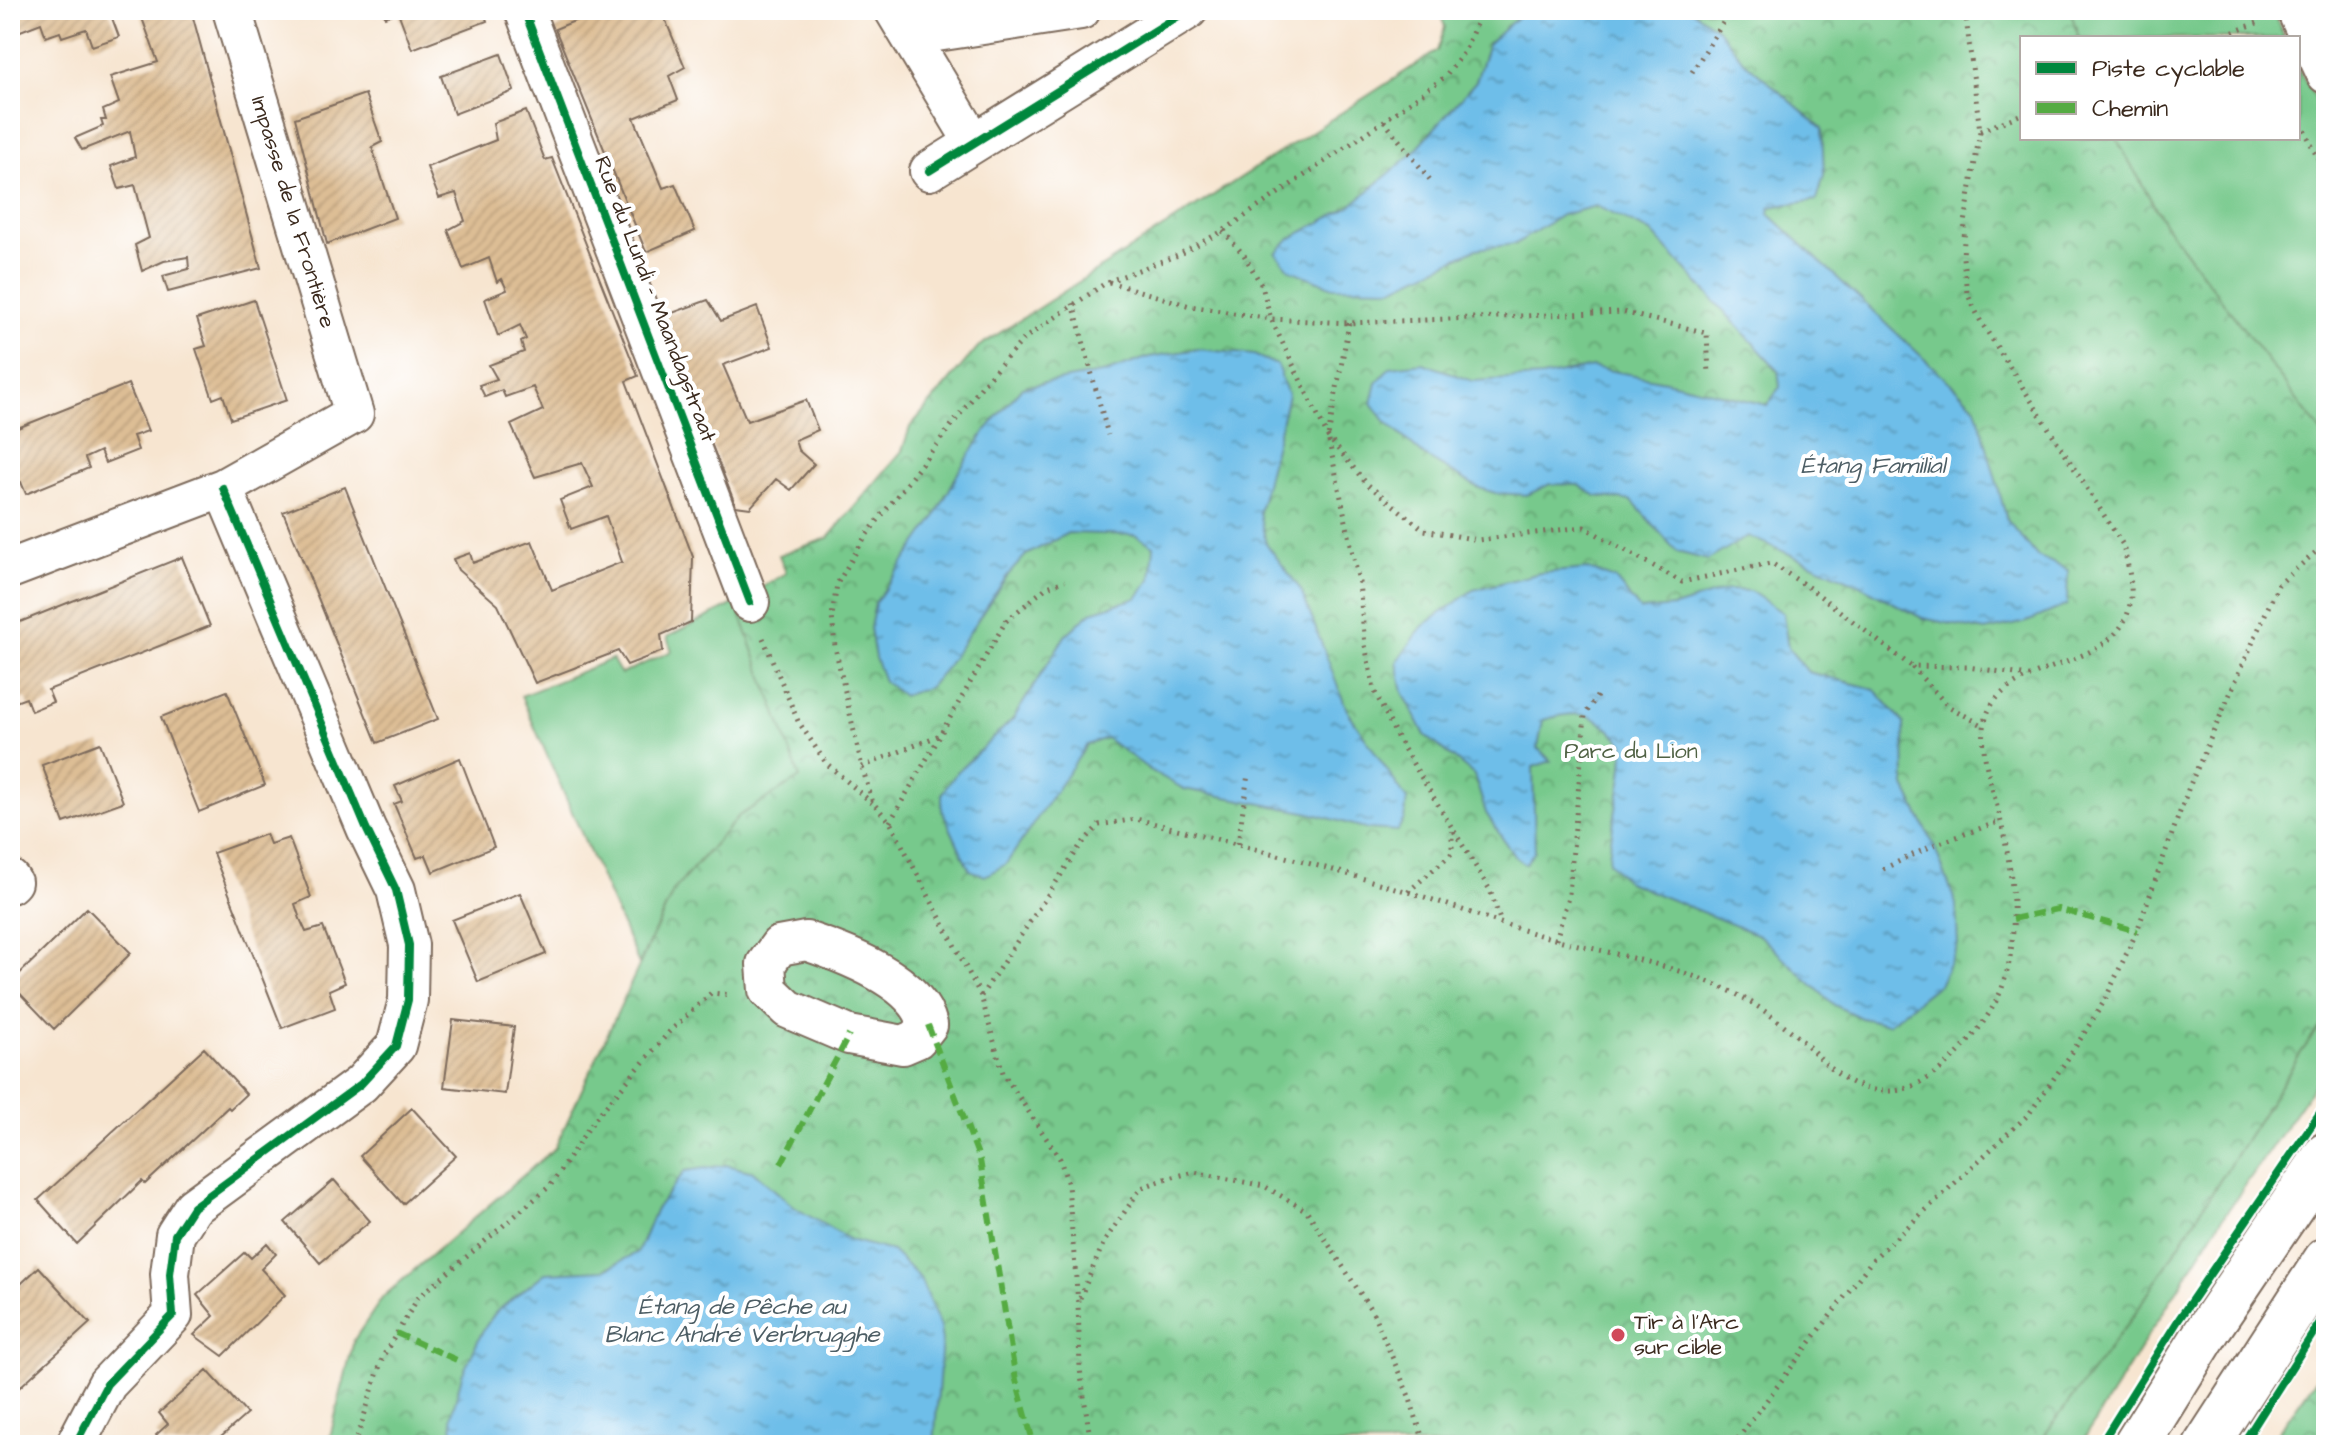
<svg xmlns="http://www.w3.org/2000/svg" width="2336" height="1455" viewBox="0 0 2336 1455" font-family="'Architects Daughter',sans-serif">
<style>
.grass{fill:#77c98c;stroke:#597a55;stroke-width:2}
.park{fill:url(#park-crowns);stroke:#597a55;stroke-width:2}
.water{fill:url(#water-ripples);stroke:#547484;stroke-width:2}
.building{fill:url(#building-hatch)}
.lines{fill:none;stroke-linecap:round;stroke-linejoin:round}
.minor-casing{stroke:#7d6b5c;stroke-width:42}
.major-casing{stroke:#7d6b5c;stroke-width:48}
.path{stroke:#7d6b5c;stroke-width:5;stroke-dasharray:2 6;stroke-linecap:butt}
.minor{stroke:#fff;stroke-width:38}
.major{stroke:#fff;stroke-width:44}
.quiet{stroke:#55ab43;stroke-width:6;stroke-dasharray:12 6;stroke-linecap:butt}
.cycleway-casing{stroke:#fff;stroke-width:13}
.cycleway{stroke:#00873e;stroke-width:8}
.poi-dot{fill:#d1495b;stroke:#fff;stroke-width:3}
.labels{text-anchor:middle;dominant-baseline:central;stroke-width:8;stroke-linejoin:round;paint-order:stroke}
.street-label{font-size:22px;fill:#3b2a1e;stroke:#fff}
.park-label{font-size:22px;fill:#506244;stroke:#fff}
.poi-label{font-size:22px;fill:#3b2a1e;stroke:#fff;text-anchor:start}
.water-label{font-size:24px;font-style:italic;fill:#4d5e65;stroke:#fff}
</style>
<defs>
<pattern id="park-crowns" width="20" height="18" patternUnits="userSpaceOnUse" patternTransform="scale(2)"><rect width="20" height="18" fill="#77c98c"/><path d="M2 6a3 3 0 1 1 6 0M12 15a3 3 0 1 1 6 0" fill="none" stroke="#63a372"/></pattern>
<pattern id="water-ripples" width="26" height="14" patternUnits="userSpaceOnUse" patternTransform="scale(2)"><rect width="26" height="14" fill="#6ebee9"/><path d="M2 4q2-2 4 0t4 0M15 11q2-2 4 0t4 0" fill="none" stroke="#5c9bbc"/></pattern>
<pattern id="building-hatch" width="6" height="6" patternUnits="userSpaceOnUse" patternTransform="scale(2)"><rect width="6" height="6" fill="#ddbe95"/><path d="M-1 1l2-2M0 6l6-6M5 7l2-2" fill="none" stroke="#bfa380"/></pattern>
</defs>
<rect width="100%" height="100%" fill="#fff"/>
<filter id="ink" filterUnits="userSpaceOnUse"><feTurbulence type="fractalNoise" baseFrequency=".0125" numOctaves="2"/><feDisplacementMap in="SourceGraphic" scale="16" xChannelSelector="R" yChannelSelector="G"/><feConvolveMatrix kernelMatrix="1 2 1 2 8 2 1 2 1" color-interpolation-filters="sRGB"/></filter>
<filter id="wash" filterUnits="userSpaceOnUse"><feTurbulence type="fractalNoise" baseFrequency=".006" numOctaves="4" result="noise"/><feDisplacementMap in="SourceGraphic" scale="32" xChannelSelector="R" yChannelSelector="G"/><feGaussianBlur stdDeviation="1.8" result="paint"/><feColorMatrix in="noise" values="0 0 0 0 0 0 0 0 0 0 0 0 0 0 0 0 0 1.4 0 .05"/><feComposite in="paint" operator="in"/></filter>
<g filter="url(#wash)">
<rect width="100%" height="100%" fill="#f7e5d0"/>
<!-- grass -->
<path class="grass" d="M2070 10H2272L2285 38H2079Z
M2298 67 2326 120V439L2164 223 2116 138H2298Z
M736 603 801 778 739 816 674 890 639 964 521 696 612 659 621 674 672 651 667 637Z
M2326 1019V1068L2217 1226 2080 1445H2037L2137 1310 2302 1051Z"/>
<!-- park -->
<path class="park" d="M1439 10H2070L2079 38H2022V138H2116L2164 223 2326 439V1019L2302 1051 2137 1311 2037 1445H328L354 1340 383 1297 555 1148 674 890 739 816 800 778 736 603 786 573 779 555 828 538 902 451 910 427 978 347 1437 51 1445 27Z
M2326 1365V1445H2270L2272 1441Z"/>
<!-- water -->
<path class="water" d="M1525 10H1691L1719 30 1742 59 1822 128 1824 175 1817 200 1770 207 1769 214 1976 407 2007 520 2037 556 2068 570 2067 605 2027 622 1985 631 1922 618 1856 583 1748 536 1708 560 1677 552 1632 501 1596 496 1579 485 1550 484 1527 495 1495 493 1479 488 1423 455 1386 422 1372 403 1377 383 1390 367 1423 363 1473 381 1542 377 1592 367 1666 381 1767 405 1780 387 1778 370 1651 232 1596 206 1562 215 1515 244 1476 249 1393 288 1333 287 1290 270 1276 253 1289 239 1349 207 1411 155 1476 81 1488 44Z
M1198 349 1254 355 1277 365 1288 395 1259 512 1266 543 1301 590 1347 710 1407 800 1404 819 1397 831 1368 829 1310 813 1184 789 1150 770 1106 738 1087 745 1006 864 985 876 970 870 963 856 942 810V793L957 772 1013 719 1065 636 1091 612 1137 598 1151 579 1154 546 1135 535 1068 533 1026 555 1007 576 947 666 929 687 903 696 884 681 875 658 870 628 875 603 934 519 959 471 986 430 1022 387 1107 372 1149 357Z
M1587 569 1615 579 1640 610 1674 607 1727 590 1750 591 1783 613 1788 648 1808 672 1874 689 1904 723 1905 787 1934 845 1956 904 1958 945 1940 983 1888 1024 1861 1018 1834 1005 1759 935 1627 882 1609 862C1610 822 1625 784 1624 744 1594 712 1585 709 1543 720L1538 748 1551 761 1533 767 1535 851 1525 864 1514 856 1486 813 1474 775 1425 735 1403 692 1397 662 1423 626 1473 590 1540 573Z
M726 1165 754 1172 794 1207 850 1240 892 1251 920 1278 940 1327 942 1341 934 1445H455L451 1417 462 1375 483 1330 496 1312 545 1273 604 1270 638 1252 656 1209 685 1171Z"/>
<g id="blocks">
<!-- building -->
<path class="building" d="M10 10H109L119 37 92 46 86 29 62 37 60 32 46 37 41 23 10 35Z
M156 10H191L261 268 168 292 163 276 189 269 188 257 164 261 142 271 135 245 149 238 135 185 119 189 111 166 135 157 130 131 82 150 75 138 103 126 101 120H106L103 110 119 103 110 77 158 62 141 15Z
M383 10H483L487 21 412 49 398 12 385 17Z
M601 10H681L665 19 685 67 669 76 678 100 634 118 663 188 675 184 695 231 646 252 555 29Z
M501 54 514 91 454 114 441 76Z
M365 94 382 142 372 147 395 218 327 244 295 118Z
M526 111 545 160 552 158 638 376 626 381 693 557 691 622 661 635 663 651 627 665 618 651 535 683 498 605 458 570 453 559 470 553 473 563 532 541 552 590 622 562 606 516 571 529 560 500 593 487 582 463 535 477 511 425 543 410 533 387 505 397 502 390 485 397 479 385 497 379 489 365 524 352 521 342 526 339 520 325 498 336 485 299 507 290 502 279 497 282 489 258 463 269 448 230 465 221 456 193 439 198 427 167 496 140 493 123Z
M254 300 287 400 231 419 223 395 213 399 196 349 206 346 197 319Z
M708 300 721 321 757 307 772 347 723 365 747 421 806 400 818 430 795 440 798 450 814 464 791 490 776 479 750 508 736 506 661 317Z
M128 384 148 431 133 436 138 450 105 463 100 451 85 458 89 468 26 494 21 482 10 486V431Z
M345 487 438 719 377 743 283 512Z
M182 557 210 626 48 690 53 702 31 711 26 698 10 704V626Z
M227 691 265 785 199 812 161 717Z
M100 743 123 802 64 823 42 765Z
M460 758 494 847 433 872 426 855 417 858 394 804 402 801 395 786Z
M266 834 270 844 289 838 311 897 295 904 300 919 306 932 323 927 345 983 329 990 335 1008 282 1028 213 853Z
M520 893 546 954 478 982 452 920Z
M87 908 131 953 54 1029 10 983Z
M453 1020 514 1027 505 1094 444 1087Z
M204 1048 246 1094 230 1109 228 1107 145 1184 142 1181 77 1244 38 1200Z
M412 1108 456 1156 403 1204 360 1156Z
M334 1180 370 1221 320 1263 285 1222Z
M267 1243 276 1254 261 1269 285 1295 223 1356 194 1335 214 1316 197 1295 245 1252 251 1258Z
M39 1267 90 1323 10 1396V1294Z
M207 1370 247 1414 212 1445H165L156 1435 168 1424 159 1413Z"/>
</g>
</g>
<g filter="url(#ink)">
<use href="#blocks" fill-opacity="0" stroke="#7d6b5c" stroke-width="2"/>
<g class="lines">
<defs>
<path id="minor" d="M524 10 750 602
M894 10 974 143
M2296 10 2326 74
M910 36 1081 10
M929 171 1188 10
M10 569 223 488 354 414 232 10
M10 879 12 882 10 884
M806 941C845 954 917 980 928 1025L917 1039 903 1045 849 1035 788 1009 768 990 766 964 779 946Z
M75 1445 107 1384 173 1315 170 1274 175 1235 193 1207 361 1084 396 1046 408 1000 409 945 396 890 366 828 223 488"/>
<path id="major" d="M2136 1445 2209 1328 2326 1155
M2206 1445 2326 1260"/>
</defs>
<!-- minor casing -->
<use href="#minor" class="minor-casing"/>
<!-- major casing -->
<use href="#major" class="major-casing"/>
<!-- path -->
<path class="path" d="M2250 10 2256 24
M2218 38 2262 21
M1692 72 1731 10
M2298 115 2326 177
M1384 121 1431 181
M1980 131 2022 114
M1223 231 1244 255 1262 286 1271 319 1328 437 1367 484 1424 530 1478 540 1584 527 1682 582 1771 563 1811 589 1911 666 1968 667 2029 676
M1109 282 1190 306 1271 319 1349 323 1622 312 1707 333 1709 375
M1073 303 1108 435
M1349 323 1328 437 1359 582 1365 645 1374 690 1398 739 1490 890 1501 923
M763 638 798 721 826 763 872 803
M1912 667 1948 706 1984 726
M862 767 940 735 1006 621 1047 587 1065 581
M890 822 940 736
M1238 844 1248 774
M1883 869 1934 845 2001 821
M1408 892 1452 853V831
M1556 940 1569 894 1585 715 1599 693
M981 996 1080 846 1099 825 1136 819C1226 841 1316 864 1405 891 1446 903 1485 919 1526 931 1589 950 1654 959 1714 984 1742 995 1768 1012 1791 1031 1825 1058 1841 1092 1890 1091 1934 1091 1987 1027 2002 988 2021 935 2013 872 2000 818 1993 789 1981 759 1984 729 1990 655 2118 677 2130 604 2134 585 2127 563 2123 545L1981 322 1967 293 1963 258 1965 223 1980 131 1965 10
M1080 1298 1104 1242 1141 1188 1165 1179 1194 1172 1264 1186 1307 1211 1373 1313 1409 1396 1425 1445
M1703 1437 1714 1445
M355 1445 383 1356 418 1298 550 1186 594 1120 669 1032 711 993 731 995
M1091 1445 1080 1369 1078 1302 1068 1185 1060 1159 1003 1073 981 996 890 822 873 803 862 767 835 647 832 616 837 584 865 537 989 377 1025 338 1107 282 1178 255 1223 231 1384 121 1446 76 1464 52 1482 10
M1733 1445 1873 1259 2029 1114 2071 1054 2105 1000 2137 931 2189 787 2278 585 2326 543"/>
<!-- minor -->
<use href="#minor" class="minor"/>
<!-- major -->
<use href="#major" class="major"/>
<!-- quiet -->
<path class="quiet" d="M2013 919 2058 909 2137 931
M928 1025 980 1160 1016 1380 1034 1445
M781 1164 849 1035
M396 1333 459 1361"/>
<defs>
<path id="cycleway" d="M524 10 750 602
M929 171 1188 10
M75 1445 107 1384 173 1315 170 1274 175 1235 193 1207 361 1084 396 1046 408 1000 409 945 396 890 366 828 223 488
M2100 1445 2179 1319 2326 1104
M2242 1445 2326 1313"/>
</defs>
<!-- cycleway casing -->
<use href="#cycleway" class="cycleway-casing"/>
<!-- cycleway -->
<use href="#cycleway" class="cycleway"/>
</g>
</g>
<!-- markers -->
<circle class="poi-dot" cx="1618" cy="1335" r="8"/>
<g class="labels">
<!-- street labels -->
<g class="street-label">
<text transform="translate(293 212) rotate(73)">Impasse de la Frontière</text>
<text transform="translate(655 299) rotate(69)">Rue du Lundi - Maandagstraat</text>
</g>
<!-- park labels -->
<g class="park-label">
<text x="1631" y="751">Parc du Lion</text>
</g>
<!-- poi labels -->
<g class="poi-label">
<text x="1634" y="1322">Tir à l'Arc<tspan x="1634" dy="25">sur cible</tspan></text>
</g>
<!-- water labels -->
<g class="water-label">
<text x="1873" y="466">Étang Familial</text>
<text x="742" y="1307">Étang de Pêche au<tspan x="742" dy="28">Blanc André Verbrugghe</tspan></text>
</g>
</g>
<!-- margin -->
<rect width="2336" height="1455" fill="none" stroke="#fff" stroke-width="40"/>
<!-- legend -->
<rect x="2020" y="36" width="280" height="104" fill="#ffffff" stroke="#b1aaa5" stroke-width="2"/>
<rect x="2036" y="62" width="40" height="12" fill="#00873e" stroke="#b1aaa5" stroke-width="2"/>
<text x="2092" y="76" font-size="24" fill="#3b2a1e">Piste cyclable</text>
<rect x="2036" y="102" width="40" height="12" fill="#55ab43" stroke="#b1aaa5" stroke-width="2"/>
<text x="2092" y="116" font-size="24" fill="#3b2a1e">Chemin</text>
</svg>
